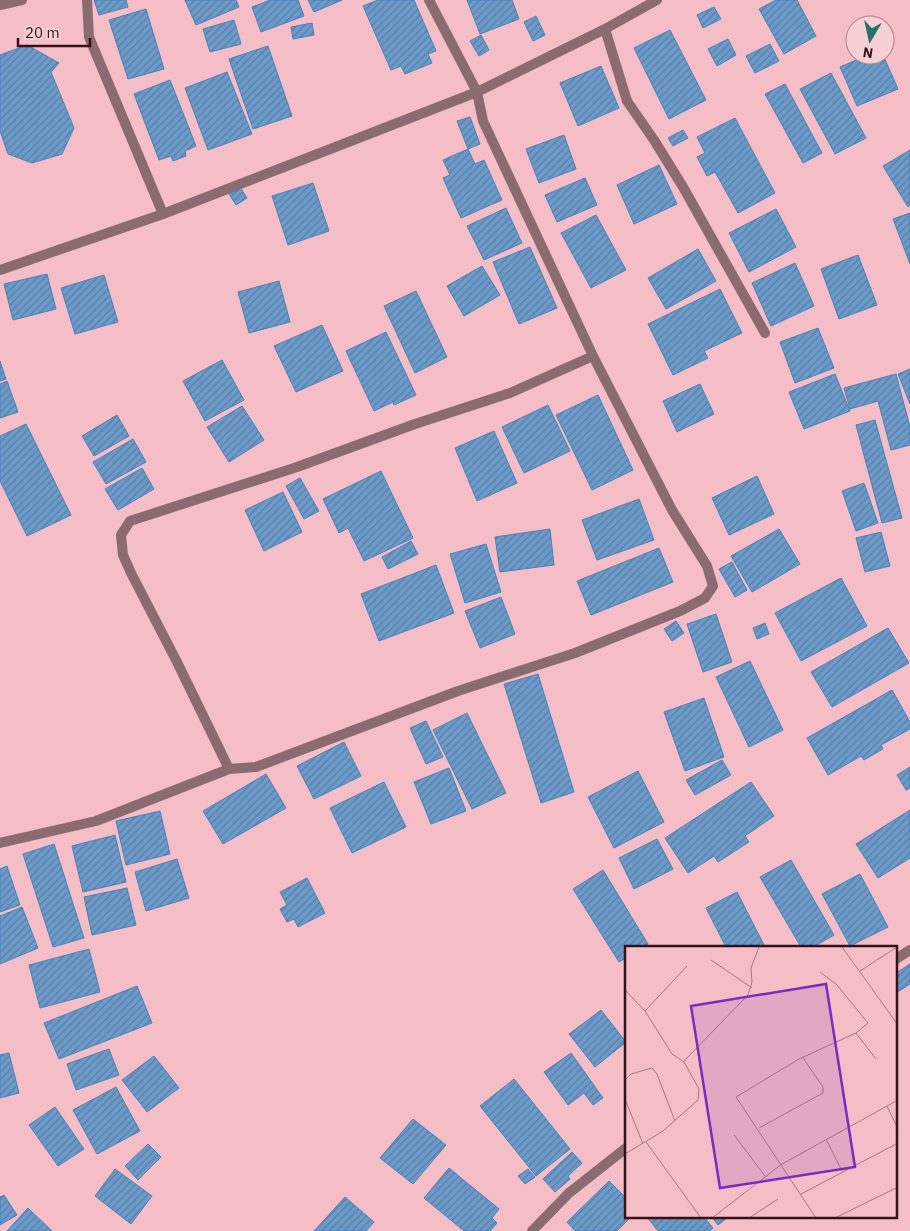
<svg xmlns="http://www.w3.org/2000/svg" width="910" height="1231" viewBox="0 0 910 1231" font-family="'IBM Plex Sans',sans-serif">
<style>
.building{fill:url(#building-hatch);stroke:#4683bd}
.lines{fill:none;stroke-linecap:round;stroke-linejoin:round}
.minor{stroke:#8a6c70;stroke-width:10}
.inset-road{fill:none;stroke:#a87980;stroke-width:1}
.view{fill:#7b2cbf;fill-opacity:0.15;stroke:#7b2cbf;stroke-width:2.5}
.inset-edge{fill:none;stroke:#341219;stroke-width:2.5}
</style>
<defs>
<pattern id="building-hatch" width="6" height="6" patternUnits="userSpaceOnUse" patternTransform="scale(1.25)"><rect width="6" height="6" fill="#6c9bca"/><path d="M-1 1l2-2M0 6l6-6M5 7l2-2" fill="none" stroke="#5a7da3"/></pattern>
</defs>
<rect width="100%" height="100%" fill="#f5bdc5"/>
<!-- building -->
<path class="building" d="M94 0H126L128 7 99 15Z
M185 0H236L239 7 196 25Z
M270 0H298L304 16 261 32 252 7Z
M308 0H342L314 12Z
M378 0H414L436 51 428 54 432 63 405 74 401 66 391 70 363 6Z
M467 0H512L519 19 480 34Z
M776 0H797L816 36 784 54 759 9Z
M714 7 721 19 703 28 697 15Z
M146 9 164 69 128 79 109 20Z
M536 16 545 35 533 41 524 22Z
M234 20 241 44 210 52 203 29Z
M312 23 314 35 293 39 291 27Z
M670 30 706 100 669 119 634 48Z
M481 35 489 50 479 56 470 41Z
M728 39 736 55 717 66 708 49Z
M770 44 779 61 755 73 746 56Z
M27 45 59 63 51 72 74 128 62 154 32 163 8 154 0 131V55Z
M268 46 292 116 253 129 229 59Z
M868 55H883L898 89 857 106 840 67Z
M601 66 619 108 578 126 560 83Z
M227 72 252 134 208 150 185 88Z
M831 73 866 138 835 154 800 89Z
M170 80 196 146 185 151 186 156 173 161 171 156 159 160 134 94Z
M785 84 822 153 803 163 765 94Z
M470 117 480 144 468 149 457 121Z
M735 118 775 193 738 213 715 172 707 176 697 157 705 153 697 137Z
M683 130 688 138 673 146 668 138Z
M564 135 576 169 539 183 526 149Z
M468 149 475 164 484 160 502 200 461 218 443 178 450 175 443 160Z
M910 150V205L908 207 883 166Z
M659 165 677 204 634 224 617 185Z
M585 178 597 205 557 222 545 195Z
M313 183 329 231 288 245 272 196Z
M240 187 247 198 236 205 229 194Z
M506 208 522 243 484 260 467 226Z
M776 209 796 247 749 272 729 233Z
M910 213V264L893 219Z
M596 215 626 270 591 288 561 233Z
M530 247 557 308 519 324 493 262Z
M698 249 716 281 666 309 648 278Z
M858 255 877 305 839 319 821 269Z
M795 263 814 306 771 326 752 283Z
M482 266 500 295 464 316 447 286Z
M47 274 56 309 13 320 4 284Z
M104 275 118 322 75 334 61 288Z
M279 281 290 322 249 333 238 292Z
M720 289 742 333 704 351 708 358 673 375 648 324Z
M416 291 447 357 415 373 384 306Z
M322 325 343 371 296 392 274 346Z
M818 328 834 368 795 383 780 342Z
M386 332 416 395 394 405 393 402 374 411 346 351Z
M222 360 244 400 205 421 183 381Z
M0 361 6 379 0 381Z
M910 369V404L898 374Z
M835 374 850 411 804 429 789 392Z
M896 374 910 427V445L891 450 878 401 850 409 844 388Z
M7 381 18 412 0 418V384Z
M700 384 714 414 677 432 663 401Z
M598 395 633 470 592 490 556 415Z
M548 405 570 451 524 473 502 427Z
M242 406 264 440 229 462 207 427Z
M117 415 129 436 94 456 82 436Z
M875 420 902 518 882 523 856 425Z
M26 424 71 515 27 536 0 481V436Z
M494 431 517 483 477 501 455 448Z
M133 439 146 462 106 484 93 462Z
M142 468 154 489 118 510 105 489Z
M381 471 413 538 364 561 348 528 339 533 323 499Z
M757 476 774 514 729 535 712 498Z
M300 478 319 511 304 519 286 486Z
M864 483 878 523 856 531 842 491Z
M283 492 302 532 264 551 245 510Z
M639 499 654 540 597 560 582 520Z
M550 529 554 565 500 572 495 537Z
M779 529 800 564 752 592 731 556Z
M881 532 890 566 865 572 856 538Z
M411 541 418 554 388 569 382 557Z
M486 544 501 592 465 603 450 554Z
M659 548 673 582 591 615 577 581Z
M732 562 747 590 735 597 719 569Z
M436 565 454 613 379 641 361 594Z
M841 578 867 626 801 661 775 613Z
M501 597 515 634 480 648 465 611Z
M716 614 732 662 703 672 687 624Z
M676 621 684 633 672 641 664 629Z
M765 623 769 634 757 639 753 628Z
M888 628 909 663 832 707 811 672Z
M750 661 783 730 749 747 716 677Z
M538 674 574 792 541 803 504 684Z
M892 690 910 722V729L881 745 883 749 864 760 861 756 828 775 807 738Z
M704 698 724 757 685 771 664 712Z
M467 713 506 793 472 809 433 730Z
M426 721 443 757 426 764 410 728Z
M344 742 361 776 314 799 297 766Z
M722 760 731 775 695 795 686 780Z
M910 767V788L906 790 897 775Z
M449 768 466 811 431 824 414 782Z
M638 771 664 822 614 848 588 797Z
M266 774 286 808 223 844 203 811Z
M384 782 406 827 352 853 330 808Z
M751 782 774 816 745 836 749 842 718 862 714 856 688 873 665 838Z
M910 810V858L878 878 856 844Z
M160 811 170 854 126 865 116 821Z
M115 835 126 882 83 892 72 846Z
M657 839 673 869 634 889 619 858Z
M54 844 84 938 53 947 23 854Z
M177 859 189 898 146 911 135 872Z
M791 860 834 935 813 947H801L760 877Z
M7 866 20 905 0 912V869Z
M603 870 648 944 643 947H626V958L619 962 573 889Z
M860 874 888 927 850 946 822 894Z
M307 878 325 913 298 927 294 919 287 922 280 909 287 905 280 892Z
M127 888 136 925 92 935 84 897Z
M737 892 765 947H726L706 908Z
M22 907 38 948 0 964V916Z
M89 949 100 992 40 1008 29 965Z
M910 964V984L896 993V973Z
M137 986 152 1023 59 1059 44 1023Z
M601 1010 626 1042 595 1067 569 1034Z
M109 1049 119 1075 76 1090 67 1064Z
M9 1053 19 1093 0 1098V1055Z
M571 1053 603 1098 593 1105 584 1093 568 1105 544 1072Z
M154 1056 179 1088 147 1112 122 1080Z
M514 1079 570 1149 536 1176 480 1106Z
M116 1087 140 1131 97 1154 73 1110Z
M55 1107 84 1149 58 1166 29 1125Z
M413 1119 446 1145 413 1184 380 1158Z
M148 1144 161 1157 138 1180 125 1166Z
M572 1152 582 1163 568 1176 570 1179 555 1192 543 1179Z
M449 1168 499 1209 492 1218 497 1223 490 1231H464L424 1198Z
M115 1169 152 1196 131 1224 95 1196Z
M528 1169 535 1177 525 1184 518 1176Z
M609 1181 626 1198V1217H631L617 1231H575L567 1222Z
M4 1195 17 1215 0 1225V1197Z
M345 1197 374 1222 366 1231H314Z
M28 1208 52 1231H7Z
M647 1217H704L713 1228 710 1231H658Z
M712 1217H728L718 1225Z"/>
<g class="lines">
<!-- minor -->
<path class="minor" d="M87 0 89 37 163 214
M0 5 22 0
M605 29 627 101 654 140 683 187 765 333
M0 270 163 214 477 92 605 29 657 0
M229 769 177 662 131 573 123 555 121 535 130 521 297 467 415 424 510 393 593 356
M0 843 96 821 229 769 256 767 458 691 575 653 680 611 705 598 713 586 707 566 672 510 593 356 483 121 477 92 429 0
M896 959 910 950
M532 1231 569 1193 626 1148"/>
</g>
<!-- overview -->
<g transform="translate(625 946)">
<rect width="272" height="272" fill="#f5bdc5"/>
<path class="inset-road" d="M217 1 273 79M86 14 127 42M235 25 272 1M0 44 20 65 47 108 59 116M20 65 62 20M231 87 251 113M0 134 6 128 27 122 32 128 50 175M0 153 18 198M262 160 273 183M134 182 198 147V141L178 112M109 189 140 230M201 193 217 225M21 196 76 272M0 208 38 185 73 154 74 143 59 116 61 113 123 49 127 36 126 22 134 1M176 248 273 197M87 272 157 218 273 154M124 272 153 253M191 272 111 151 174 113 231 87 243 77 211 38 195 26M210 272 273 241"/>
<path class="view" d="M201 38 230 221 95 242 66 60Z"/>
<rect width="272" height="272" class="inset-edge"/>
</g>
<!-- north arrow -->
<g transform="translate(870 40) rotate(189)"><circle r="24" fill="#f6d0d5" stroke="#a8848a"/>
<path d="M0-4L9 19L0 12L-9 19Z" fill="#27706b"/>
<text y="-8" font-size="14" font-weight="bold" text-anchor="middle" fill="#341219">N</text>
</g>
<!-- scale -->
<path d="M18 38v8h72v-8" fill="none" stroke="#341219" stroke-width="2.5"/>
<text x="25" y="38" font-size="15" fill="#341219" stroke="#f6d0d5" stroke-width="4" paint-order="stroke">20 m</text>
</svg>
